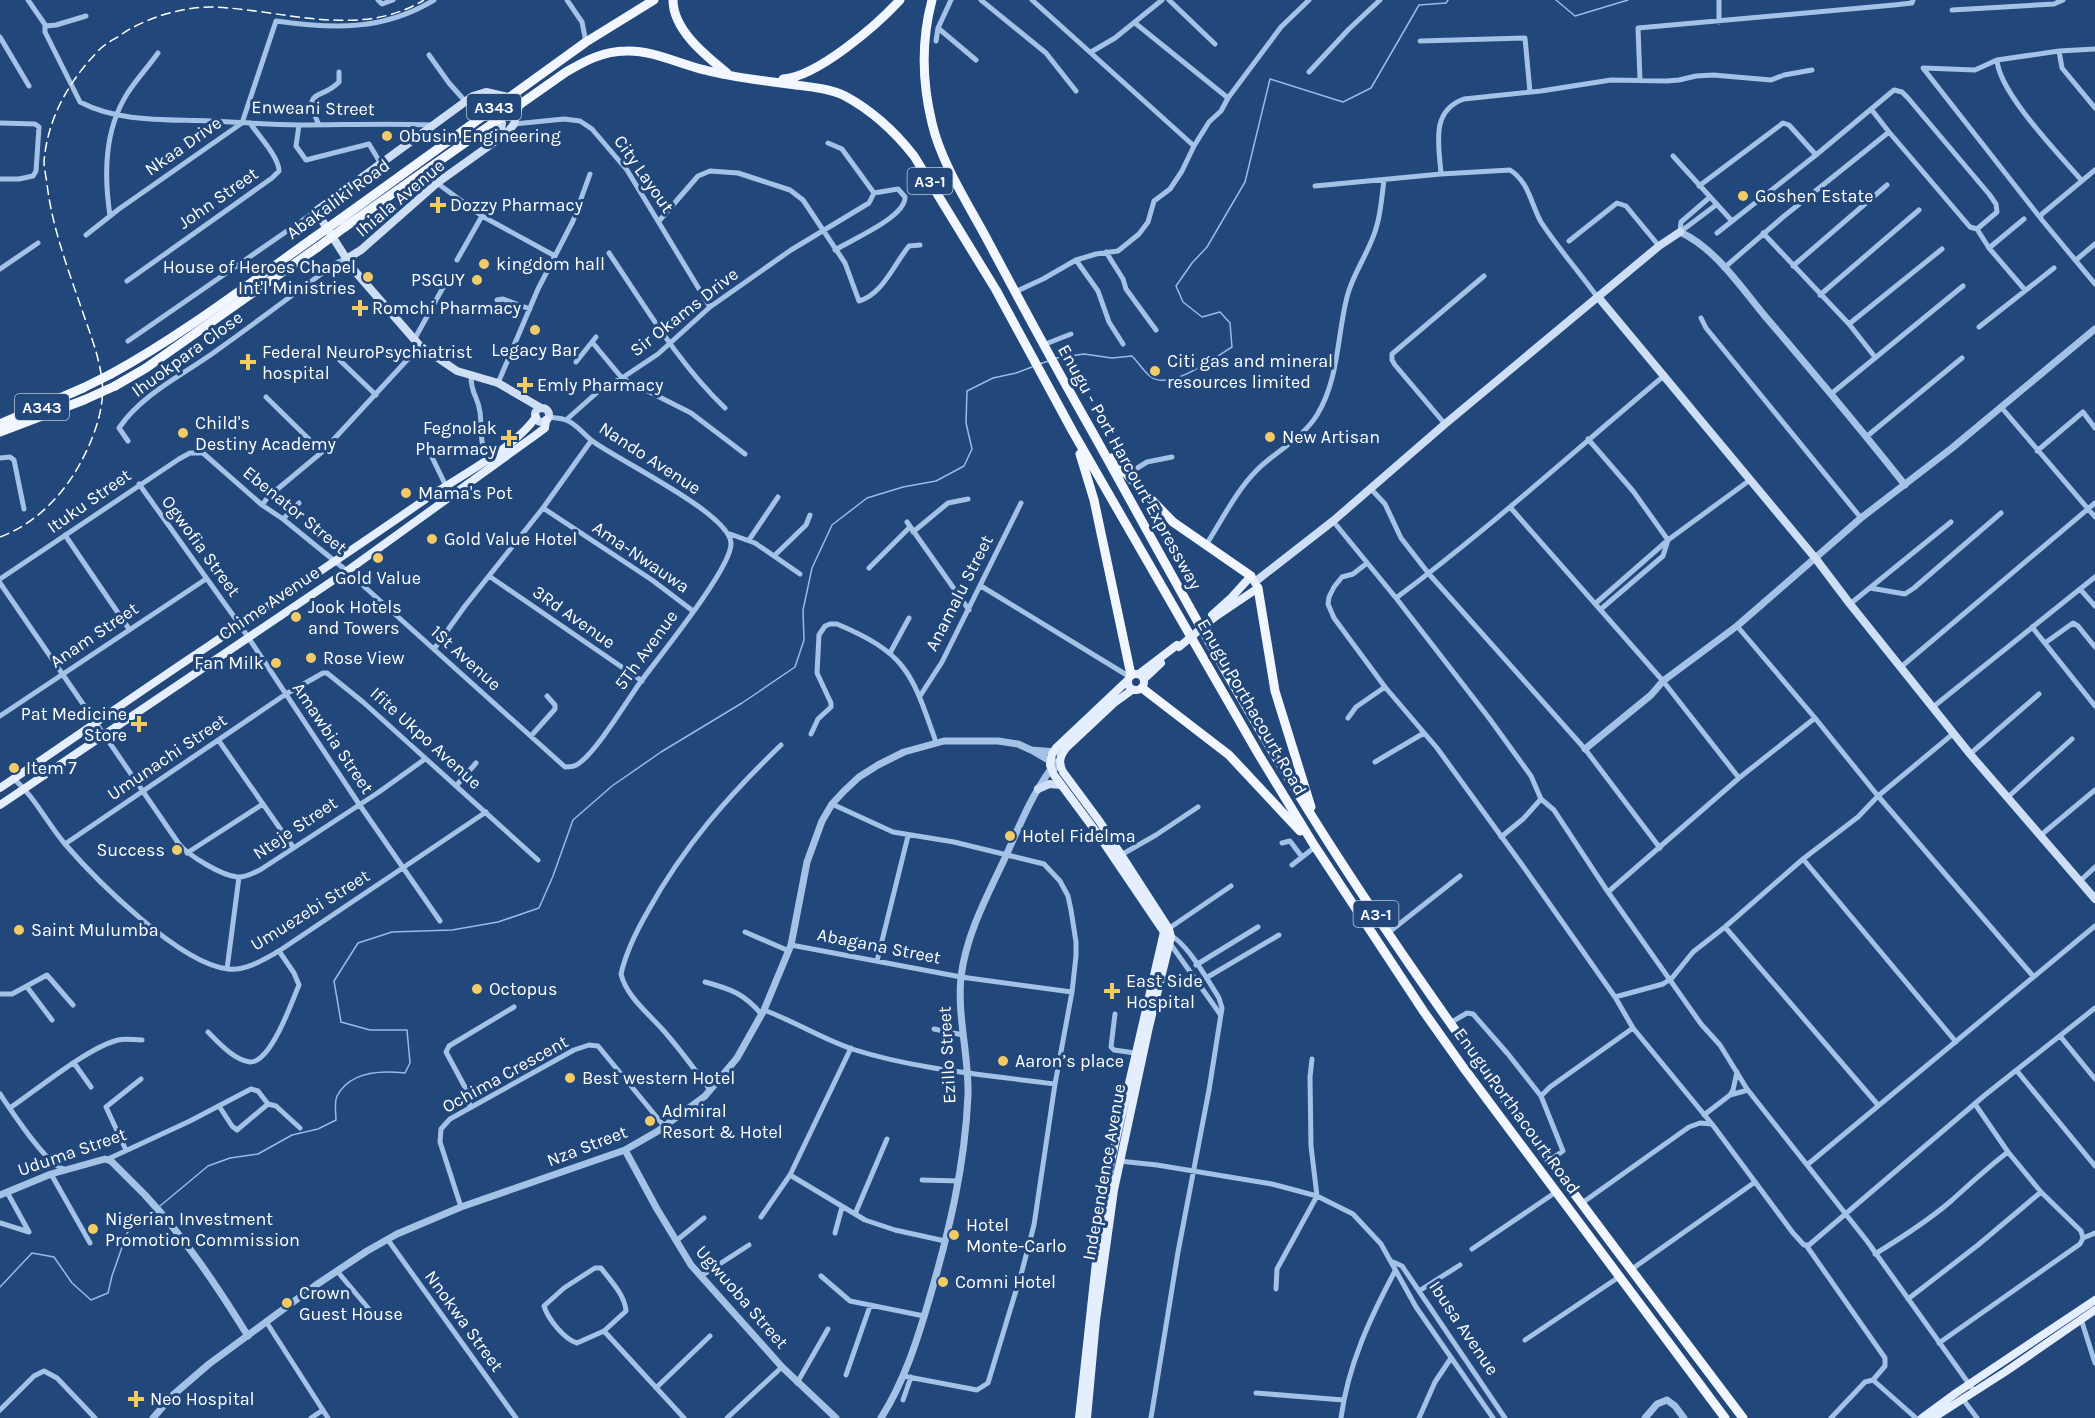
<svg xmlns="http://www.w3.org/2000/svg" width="2095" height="1418" viewBox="0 0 2095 1418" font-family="Karla,sans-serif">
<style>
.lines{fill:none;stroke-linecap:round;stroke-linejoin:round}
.stream{stroke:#98bbe7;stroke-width:1.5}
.minor{stroke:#a4c1e6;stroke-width:5}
.tertiary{stroke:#a4c1e6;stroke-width:7}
.secondary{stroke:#cedef5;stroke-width:8}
.primary{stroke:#e5eefd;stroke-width:8}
.trunk{stroke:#f2f6fe;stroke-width:9}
.rail{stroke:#fff;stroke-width:1.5;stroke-dasharray:10 4.5;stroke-linecap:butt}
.primary-bridge{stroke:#e5eefd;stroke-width:8}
.trunk-bridge{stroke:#f2f6fe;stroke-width:9}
.poi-dot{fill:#f2cb66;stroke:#21477b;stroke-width:2}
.labels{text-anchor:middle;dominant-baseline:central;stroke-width:6;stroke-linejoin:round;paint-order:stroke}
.shield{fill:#21477b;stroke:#bcc8d7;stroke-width:1.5}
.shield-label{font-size:16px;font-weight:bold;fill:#fff}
.street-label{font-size:18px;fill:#fff;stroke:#21477b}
.poi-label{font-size:18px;fill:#fff;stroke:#21477b;text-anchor:start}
</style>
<rect width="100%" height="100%" fill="#21477b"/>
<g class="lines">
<!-- stream -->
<path class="stream" d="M1556 0 1575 16 1628 0
M1056 358 1084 354 1112 358 1132 356C1138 362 1144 372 1151 377 1170 391 1216 357 1232 347L1230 323 1220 312 1202 317 1183 302 1176 286 1192 263 1207 247 1245 182 1270 79 1343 102 1371 88 1419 5 1446 3 1448 0
M1039 364 1049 361
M160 1206 208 1166 230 1158 258 1154 292 1135 318 1129 336 1120C336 1113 334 1103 337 1096 350 1071 380 1070 405 1073L410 1063 407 1030H370L341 1022 334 981 358 943 392 932 452 930 498 922 539 908 553 876 573 820 612 786 661 752 742 703 795 667 804 640 803 610 812 568 832 525 867 498 903 487 936 481 964 466 972 449 966 423 967 391 993 378 1016 373 1032 367
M0 1287 32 1253 54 1257 72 1283 91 1300 108 1293 112 1276 127 1233 154 1211"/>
<!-- minor -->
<path class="minor" d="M28 0 46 26 56 25 86 16
M378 0 382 4 393 0
M567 0 582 22 586 42
M981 0 1046 53 1076 91
M1032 0 1194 146
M1169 0 1215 44
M1952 10 2054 4 2063 0
M1719 22V0
M1135 23 1228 98
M45 25V32L80 102C120 123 168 119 211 121 240 122 269 125 299 125 343 125 388 123 432 125
M938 28 976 60
M0 37 29 86
M936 41 938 28 951 0
M1420 41 1525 38 1530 92
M2095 49 2059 51 1997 60 1975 70 1923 68 2042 220 2095 284
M2059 51 2062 68 2095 108
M1091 52 1115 38 1162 0
M429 55 449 83 465 101
M1997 60C1999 93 2060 155 2082 181
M1309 72 1349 29 1380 0
M1640 80 1638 28 1894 5 1912 3 1913 0
M0 123 35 124 39 127 36 171 33 176 19 179H0
M514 124 564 119 580 121 592 129 627 170 710 307
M299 125 296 146 306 160 369 144 381 164
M319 125C301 87 321 101 339 82V72
M1673 156 1732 221
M1441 174C1439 145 1430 111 1464 99L1541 91 1611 80 1667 81 1679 80 1696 76 1713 75 1771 80 1784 75 1812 70
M437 183 482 216 555 256
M1315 186 1441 174 1510 170C1529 182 1531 204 1541 222 1558 248 1580 273 1598 298
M1699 186 1783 123 1789 125 1816 155
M110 216C104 175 104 131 127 94 136 80 148 67 158 53
M2040 217 2042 214 2095 170
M659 221 698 176 710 171 738 173 790 190 803 200 845 263 859 301C883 294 894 264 909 246L920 245
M1977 229 1989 248 2025 290
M1680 232 1681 222 1710 197
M1680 232 1716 205
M1717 233 1816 155 1894 90 1902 92 1908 98 1989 194 1996 204 1997 212 1977 229 1970 227 1889 132 1871 109
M1763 233 1849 324 1875 357
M86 235 119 209 242 123 276 21C333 29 383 31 434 0
M1569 241 1617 203 1626 206 1659 246
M1989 248 2024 219
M835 250C851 240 906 217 905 197L898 189 874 193
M1106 252 1123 279 1126 289 1156 330
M609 253C645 306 678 363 725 408
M457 260 482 216
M1076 260 1098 291 1109 322 1123 344
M2076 260 2095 244
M1793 266 1887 185
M1724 268 1783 217 1889 132
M0 269 38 243
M127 281 272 178 279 171C279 157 258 135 250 123
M1015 292 1043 279 1076 260 1096 254 1118 251 1139 234 1148 222 1154 201 1170 189 1182 171 1194 146 1209 122 1221 111 1228 98 1281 27 1309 0
M1820 295 1919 210
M497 300 503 299 530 309
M1701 318 1706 328 1861 518
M1849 324 1942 249
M1979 327 2054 268
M414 340 450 275
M128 341 316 211
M592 342 622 378 691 413 745 454
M1043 345 1071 334
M328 349 376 395
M576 362 596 337
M471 376C471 395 478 396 480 412 482 428 479 444 488 458
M498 383 538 289 573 221 590 174
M1831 394 1963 286
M266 397 322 452
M2001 407 2095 517
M566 420 601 389 622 378 658 354 710 307 791 250 869 203 874 193 842 149 828 143
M1445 424 1395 365 1392 360V354L1484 276
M1866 437 1962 358
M1588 439 1633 491 1668 540 1663 556 1601 609
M128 441 119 428C142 394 183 375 216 351 257 322 297 291 338 262L348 258
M429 451 446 486
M2037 451 2083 412 2095 428
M0 458 10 457 14 460 24 509
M1126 475 1147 462 1172 457
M139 484 240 625 359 804 440 921
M1371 489 1385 504 1401 538 1429 574 1585 749 1660 848
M262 505 268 497 322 452 420 346
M1510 507 1663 681 1739 778
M543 508 652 580 693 611
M283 519 299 503
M1333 521 1396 598 1489 718 1531 776 1541 799 1554 810 1608 892 1701 1024 1720 1045 1747 1089 1867 1241 1974 1391
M907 522 969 610
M913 532 948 503 968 499
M730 534 755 543 800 574
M65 535 129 629
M749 540 778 497
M1206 545C1222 520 1236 491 1257 470 1276 451 1302 439 1317 415 1339 379 1337 336 1347 297 1353 272 1371 250 1377 225 1381 211 1382 195 1384 180
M774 556 806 525 810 515
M1366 564 1353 574 1342 577 1334 587 1329 597 1328 604 1334 618 1385 687 1437 748 1525 869 1615 997 1633 1028 1712 1124 1793 1233 1804 1245H1809L1985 1095 2095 1008
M869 568 910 527
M489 576 642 681
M0 579 179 459 190 453H203L262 505 283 519 347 571 565 767C570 767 574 767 578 764 596 752 625 704 639 684 657 659 731 569 731 544 732 514 615 459 591 440 583 434 577 424 566 420 561 418 554 418 548 417
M0 583 179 844C189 856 221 875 237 877 245 878 253 873 260 870L379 792 425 759
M981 586 1130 677
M1870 588 1905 594 1914 588 2001 513
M2080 589 2095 606
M1396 598C1489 529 1575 450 1665 375
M1596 603 1668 540 1750 480
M1850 604 1951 522
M2032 627 2095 706
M2045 643 2073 623 2078 626 2095 647
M434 649 465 606 543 508 591 441
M890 653 909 618
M1901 667 2095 503
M920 696 942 662 1021 503
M1933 707 2095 577
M0 716 206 579
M1348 718 1356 707 1385 687
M1815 718 1878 796 2033 976
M811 734 818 719 831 707V703L817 673 819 635 825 626 830 624H837C908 654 912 674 936 742
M531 736 555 709V705L547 696
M219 741 293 847
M1970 754 2039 694
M1375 762 1424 733
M14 779C35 797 47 823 65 844 96 880 180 964 228 969 246 971 263 960 279 951L486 812
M456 786 476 763
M2008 797 2072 739
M832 804 893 832 954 842 1044 864 1060 881 1068 896 1071 910 1076 942V956L1072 992 1055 1084
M2041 835 2095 790
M1501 837 1523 819 1541 799
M1282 843 1290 841 1302 857
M65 844 286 694 323 673H327L363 702 538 860
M187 853 263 804
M1121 855 1156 835 1198 807
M1803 859 1956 1042
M1292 865 1315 847
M2080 881 2095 867
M1608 892 1739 778 1815 718 1737 626
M1725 927 1878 1105
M1168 929 1231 886
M745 932 789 951
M1388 933 1460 876
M1169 942 1220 1014
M791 945 961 977 1072 992
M877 961 908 836
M1196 965 1258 927
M227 969 239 877
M1206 978 1279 935
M705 982C731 989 745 994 762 1015
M27 987 52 1020
M0 994H12L47 975 73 1005
M1615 997 1663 984 1672 978 1693 952 1725 927 1803 859 1858 817 1878 796 1954 733
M764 1010C794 1021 822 1039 852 1049 918 1070 987 1075 1055 1084L1034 1225 1022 1271 988 1383 977 1390 903 1376
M1115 1014 1111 1047 1114 1050 1135 1053
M1450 1023 1467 1013 1473 1014 1508 1054 1541 1096
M934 1029 963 1035
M208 1032C219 1043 234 1060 250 1062 271 1063 292 1001 299 985L294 973 279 951
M2060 1036 2095 1079
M74 1063 91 1087
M2017 1071 2095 1166
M710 1090C695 1070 680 1049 663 1030 649 1014 626 996 621 974 626 952 637 930 648 911 683 847 729 795 781 745
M0 1094C11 1110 47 1166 64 1169
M1730 1095 1733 1090 1737 1072
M219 1106 232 1126 237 1130 268 1104
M470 1106 467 1091 446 1052 449 1046 514 1007
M10 1108C38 1089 87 1048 118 1040 125 1038 134 1040 142 1040
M1704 1115 1730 1095 1748 1090
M126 1150 106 1107 141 1079
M108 1159 190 1121 251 1089 258 1091 268 1104 276 1106 300 1128
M1550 1160 1563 1151 1541 1096 1550 1087 1633 1028
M1119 1161 1157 1165 1272 1184 1317 1196 1353 1214 1381 1244 1416 1307 1493 1418
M1807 1165 2095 926
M51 1174 90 1243
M790 1175 865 1220 895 1230 945 1241
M922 1180 959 1181
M7 1192 29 1232
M1582 1203 1689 1127 1700 1123 1711 1124
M461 1207 440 1142 441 1129 450 1119 574 1050 589 1045 598 1046 664 1126
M855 1214 887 1139
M761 1217 790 1175 851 1048
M0 1223 29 1232
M835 1233 842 1207
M2083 1238 2095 1233
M388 1240 516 1418
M676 1241 704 1218
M1806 1245 1885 1358V1366L1873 1380
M1472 1249 1556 1192
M1875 1254C1901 1238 1928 1221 1951 1201 1970 1184 1988 1167 2008 1152
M1393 1262 1402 1266 1505 1418
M595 1268H601C610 1280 625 1295 626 1311L604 1331 577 1343C564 1339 548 1319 544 1306L564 1288Z
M1632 1269 1755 1182
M337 1271 368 1308
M701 1276 749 1245
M821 1276 850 1301 924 1316
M1276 1289 1277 1269 1317 1196 1311 1146 1310 1077 1312 1059
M1419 1291 1460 1265
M1908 1299 1978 1245 2041 1192
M2081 1319 2095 1363
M267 1323 328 1418
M604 1331 684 1418
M1525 1340 1619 1277
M1939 1343 2080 1244 2083 1238 2081 1231 2041 1192 2008 1152 1975 1104
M846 1375 870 1306
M797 1383 828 1329
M657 1387 710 1336
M1256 1393 1343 1400
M1962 1398 1977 1418
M903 1400 911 1377
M0 1410 34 1376 44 1371 57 1378 95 1418
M311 1418 323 1410
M727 1418 782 1367
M1151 1418 1178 1252 1209 1090 1222 1008 1219 998C1209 982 1186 941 1169 935
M1341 1418C1348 1365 1370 1318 1395 1271
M1419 1418 1435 1382 1451 1358
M1831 1418 1865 1382 1873 1380 1916 1418"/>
<!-- tertiary -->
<path class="tertiary" d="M1680 232C1715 248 1740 286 1764 315 1812 371 1859 427 1905 485
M1585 749 1651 695 1663 681 1737 626 1861 518 1952 448 2095 329
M1033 751 1050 761 1060 763
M625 1150 657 1209 691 1265 782 1367 836 1418
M0 1195 51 1174 105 1159 111 1161 143 1193
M145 1195C185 1238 217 1286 248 1336
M153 1418 173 1395 209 1364 316 1285 367 1251 397 1234 461 1207 625 1150 658 1131 705 1096 737 1058 764 1010 791 945 807 862 822 821 832 804 844 791 859 777 878 765 904 752 944 741H998L1018 744 1031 750 1056 752
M881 1418C904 1382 917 1341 929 1300 949 1232 965 1166 968 1095 969 1055 957 1017 961 977 966 935 987 896 1005 858 1019 827 1031 796 1051 769L1055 768
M1645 1418 1657 1404 1667 1400 1675 1406 1684 1418"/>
<!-- secondary -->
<path class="secondary" d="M508 97 486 92 473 96 316 211 353 269 420 346 457 371 498 383 541 408
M500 118 502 123 500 138
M348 258 361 250 437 183 507 133 514 124 519 106
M1599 298 1816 559 1850 604 1970 754 2095 899
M535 415a7 7 0 1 1 14 0a7 7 0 1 1-14 0Z
M1256 581 1333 521 1445 424 1659 246 1680 232
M1038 789 1049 784 1061 785"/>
<!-- primary -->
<path class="primary" d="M1212 615 1231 598 1251 576 1258 588 1215 617
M1128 682a8 8 0 1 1 16 0a8 8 0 1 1-16 0Z
M1139 674 1177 645
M1144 679 1161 663
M0 788C70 741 139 692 210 645 280 598 351 551 420 503 455 478 512 451 536 417
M0 805 347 571 537 434 545 428 546 420
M1079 1418 1096 1262 1111 1161 1164 932 1097 833 1054 775 1050 765 1052 754 1056 748 1128 680
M1087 1418 1096 1320 1114 1190 1149 1027 1171 937 1169 929 1100 822 1063 772C1058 762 1060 756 1066 748L1114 703 1132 690
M1922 1418 1956 1393 2095 1300
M1933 1418 2005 1372 2095 1310"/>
<!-- trunk -->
<path class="trunk" d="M673 0C673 30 706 56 727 73
M932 0C921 41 922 82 932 123 941 163 970 207 989 243 1023 307 1057 370 1093 433 1171 573 1247 716 1334 851 1460 1047 1603 1232 1743 1418
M783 79C817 77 877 25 900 0
M339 220 586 42 654 0
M345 227 566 72C585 61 603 51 626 51 653 50 679 64 705 70 734 78 767 81 796 85 812 87 831 89 845 96 871 110 896 133 914 156L996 290 1073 432 1259 755 1314 845 1424 1012 1463 1067 1725 1418
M111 374C182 335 246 286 312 239
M115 386 146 368 318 247
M0 424 83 388
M0 432 84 400
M1080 454 1094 500 1131 675
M1111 458 1173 522 1251 576
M1258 588 1275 691 1311 807
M1142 688 1229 755 1300 831"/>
<!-- rail -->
<path class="rail" d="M0 537C32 525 56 502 74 474 90 448 106 411 102 380 99 356 90 333 82 310 68 269 52 227 47 184 46 176 44 168 44 161 48 117 69 81 99 50 106 43 117 38 125 32 149 17 183 7 211 7 282 9 359 40 424 0"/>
<!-- primary-bridge -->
<path class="primary-bridge" d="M1179 647 1215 617"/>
<!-- trunk-bridge -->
<path class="trunk-bridge" d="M312 239 339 220
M318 247 345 227
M83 388 111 374
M84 400 115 386"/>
</g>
<!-- markers -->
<g class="poi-dot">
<circle cx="387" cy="136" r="6"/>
<circle cx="1743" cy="196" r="6"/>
<path d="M435 196h6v6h6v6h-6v6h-6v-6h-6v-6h6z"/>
<circle cx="484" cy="264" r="6"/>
<circle cx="368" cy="277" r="6"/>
<circle cx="477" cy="280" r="6"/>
<path d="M357 299h6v6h6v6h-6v6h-6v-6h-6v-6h6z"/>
<circle cx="535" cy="330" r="6"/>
<path d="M245 353h6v6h6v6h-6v6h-6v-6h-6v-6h6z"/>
<circle cx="1155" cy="371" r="6"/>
<path d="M522 376h6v6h6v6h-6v6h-6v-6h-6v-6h6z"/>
<circle cx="183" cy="433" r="6"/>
<circle cx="1270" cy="437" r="6"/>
<path d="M506 429h6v6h6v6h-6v6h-6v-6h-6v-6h6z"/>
<circle cx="406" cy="493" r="6"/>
<circle cx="432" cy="539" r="6"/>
<circle cx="378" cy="558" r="6"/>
<circle cx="296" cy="617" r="6"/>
<circle cx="311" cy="658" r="6"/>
<circle cx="276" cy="663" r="6"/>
<path d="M136 715h6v6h6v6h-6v6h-6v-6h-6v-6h6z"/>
<circle cx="14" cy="768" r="6"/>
<circle cx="1010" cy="836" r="6"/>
<circle cx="177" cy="850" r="6"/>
<circle cx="19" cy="930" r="6"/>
<circle cx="477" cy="989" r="6"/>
<path d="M1109 982h6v6h6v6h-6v6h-6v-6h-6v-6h6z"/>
<circle cx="1003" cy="1061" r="6"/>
<circle cx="570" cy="1078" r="6"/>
<circle cx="650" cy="1121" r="6"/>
<circle cx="93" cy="1229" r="6"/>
<circle cx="954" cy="1235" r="6"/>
<circle cx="943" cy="1282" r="6"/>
<circle cx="287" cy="1303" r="6"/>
<path d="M133 1390h6v6h6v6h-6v6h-6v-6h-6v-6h6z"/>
</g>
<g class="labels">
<!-- shield labels -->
<g class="shield">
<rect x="467" y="94" width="54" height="26" rx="4.5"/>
<rect x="907.5" y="168" width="45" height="26" rx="4.5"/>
<rect x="15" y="394" width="54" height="26" rx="4.5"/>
<rect x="1353.5" y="901" width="45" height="26" rx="4.5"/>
</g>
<g class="shield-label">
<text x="494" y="107">A343</text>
<text x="930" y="181">A3-1</text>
<text x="42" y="407">A343</text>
<text x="1376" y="914">A3-1</text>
</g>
<!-- street labels -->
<g class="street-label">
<text transform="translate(313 108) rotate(1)">Enweani Street</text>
<text transform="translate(183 146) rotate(-35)">Nkaa Drive</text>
<text transform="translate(644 174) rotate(55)">City Layout</text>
<text transform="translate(218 198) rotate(-35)">John Street</text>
<text transform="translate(400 198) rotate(-40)">Ihiala Avenue</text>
<text transform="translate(338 199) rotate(-36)">Abakaliki Road</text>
<text transform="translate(684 312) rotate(-38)">Sir Okams Drive</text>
<text transform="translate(187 354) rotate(-36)">Ihuokpara Close</text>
<text transform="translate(650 458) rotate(33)">Nando Avenue</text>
<text transform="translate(1130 467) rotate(61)">Enugu - Port Harcourt Expressway</text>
<text transform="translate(89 501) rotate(-35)">Ituku Street</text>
<text transform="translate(295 510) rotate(39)">Ebenator Street</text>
<text transform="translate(201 546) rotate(54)">Ogwofia Street</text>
<text transform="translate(641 557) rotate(34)">Ama-Nwauwa</text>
<text transform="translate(959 593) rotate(-63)">Anamalu Street</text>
<text transform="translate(269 603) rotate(-34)">Chime Avenue</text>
<text transform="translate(574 617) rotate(35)">3Rd Avenue</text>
<text transform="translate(94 635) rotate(-34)">Anam Street</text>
<text transform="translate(646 650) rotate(-54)">5Th Avenue</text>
<text transform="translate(466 658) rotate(42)">1St Avenue</text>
<text transform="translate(1252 707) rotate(60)">Enugu Porthacourt Road</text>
<text transform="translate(333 738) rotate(56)">Amawbia Street</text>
<text transform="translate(426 738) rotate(42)">Ifite Ukpo Avenue</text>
<text transform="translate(167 757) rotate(-34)">Umunachi Street</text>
<text transform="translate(295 828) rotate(-34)">Nteje Street</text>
<text transform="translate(310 910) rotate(-32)">Umuezebi Street</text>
<text transform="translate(879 946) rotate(11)">Abagana Street</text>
<text transform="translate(947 1055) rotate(-93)">Ezillo Street</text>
<text transform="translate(505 1074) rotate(-29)">Ochima Crescent</text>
<text transform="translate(1517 1111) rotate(54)">Enugu Porthacourt Road</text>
<text transform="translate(587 1146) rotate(-21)">Nza Street</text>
<text transform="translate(72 1152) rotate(-19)">Uduma Street</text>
<text transform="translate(1104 1172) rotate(-80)">Independence Avenue</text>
<text transform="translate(742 1297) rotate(49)">Ugwuoba Street</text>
<text transform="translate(464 1321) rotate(54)">Nnokwa Street</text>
<text transform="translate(1464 1328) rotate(56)">Ibusa Avenue</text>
</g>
<!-- poi labels -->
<g class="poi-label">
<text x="399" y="136">Obusin Engineering</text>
<text x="1755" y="196">Goshen Estate</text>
<text x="450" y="205">Dozzy Pharmacy</text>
<text x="496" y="264">kingdom hall</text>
<text x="356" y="267" text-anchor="end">House of Heroes Chapel<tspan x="356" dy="21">Int'l Ministries</tspan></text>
<text x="465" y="280" text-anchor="end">PSGUY</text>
<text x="372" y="308">Romchi Pharmacy</text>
<text x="535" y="350" text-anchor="middle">Legacy Bar</text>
<text x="262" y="352">Federal NeuroPsychiatrist<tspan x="262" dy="21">hospital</tspan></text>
<text x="1167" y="361">Citi gas and mineral<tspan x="1167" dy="21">resources limited</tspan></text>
<text x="537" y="385">Emly Pharmacy</text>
<text x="195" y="423">Child's<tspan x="195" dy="21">Destiny Academy</tspan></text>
<text x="497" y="428" text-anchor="end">Fegnolak<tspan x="497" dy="21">Pharmacy</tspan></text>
<text x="1282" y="437">New Artisan</text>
<text x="418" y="493">Mama's Pot</text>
<text x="444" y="539">Gold Value Hotel</text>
<text x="378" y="578" text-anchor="middle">Gold Value</text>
<text x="308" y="607">Jook Hotels<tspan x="308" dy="21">and Towers</tspan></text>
<text x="323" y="658">Rose View</text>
<text x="264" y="663" text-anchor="end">Fan Milk</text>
<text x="127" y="714" text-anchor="end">Pat Medicine<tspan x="127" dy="21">Store</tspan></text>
<text x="26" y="768">Item 7</text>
<text x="1022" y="836">Hotel Fidelma</text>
<text x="165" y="850" text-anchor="end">Success</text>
<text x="31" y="930">Saint Mulumba</text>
<text x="1126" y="981">East Side<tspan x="1126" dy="21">Hospital</tspan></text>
<text x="489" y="989">Octopus</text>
<text x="1015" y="1061">Aaron’s place</text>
<text x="582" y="1078">Best western Hotel</text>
<text x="662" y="1111">Admiral<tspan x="662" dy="21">Resort &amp; Hotel</tspan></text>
<text x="105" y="1219">Nigerian Investment<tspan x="105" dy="21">Promotion Commission</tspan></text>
<text x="966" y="1225">Hotel<tspan x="966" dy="21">Monte-Carlo</tspan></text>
<text x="955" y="1282">Comni Hotel</text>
<text x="299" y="1293">Crown<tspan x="299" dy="21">Guest House</tspan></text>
<text x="150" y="1399">Neo Hospital</text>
</g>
</g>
</svg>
